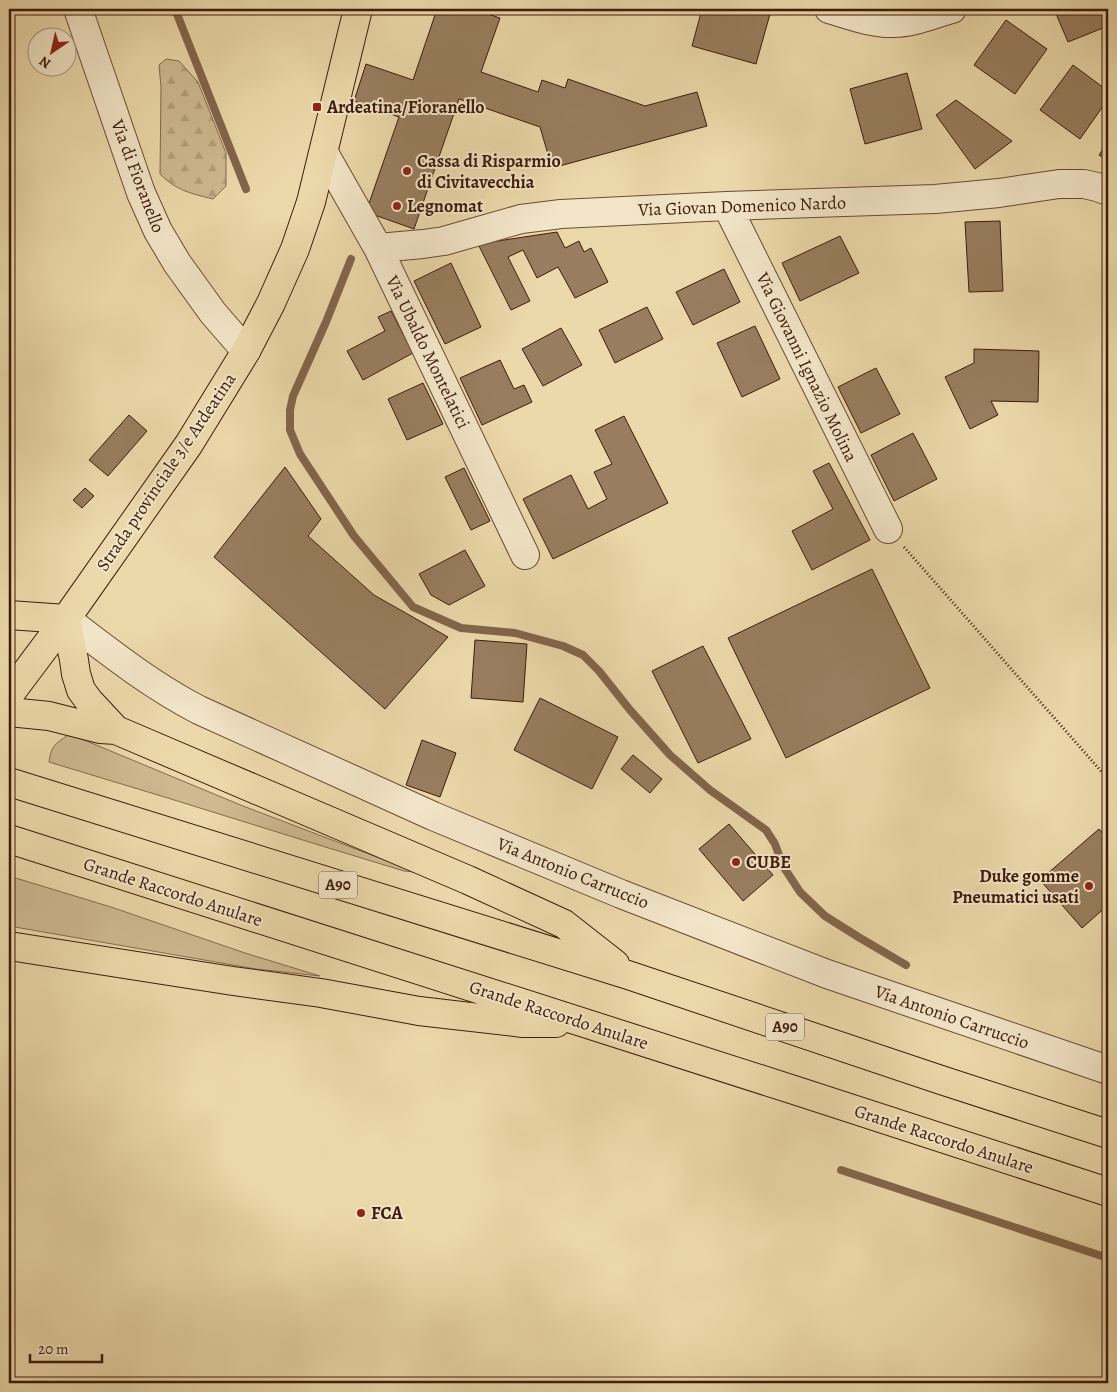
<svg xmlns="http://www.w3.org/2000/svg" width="1117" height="1392" viewBox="0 0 1117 1392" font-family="Alegreya,serif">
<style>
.green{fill:#ceb990;stroke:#866a4e}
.forest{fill:url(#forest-firs);stroke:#866a4e}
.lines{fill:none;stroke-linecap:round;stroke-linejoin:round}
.stream{stroke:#82664b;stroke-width:8}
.building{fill:#987e5f;stroke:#3d1b0c}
.minor-casing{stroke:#694a34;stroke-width:30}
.major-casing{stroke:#3d1b0c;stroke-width:30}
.highway-casing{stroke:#3d1b0c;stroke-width:30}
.path{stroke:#3d1b0c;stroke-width:3;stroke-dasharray:1 2.5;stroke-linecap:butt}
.minor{stroke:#f3e6c8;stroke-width:28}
.major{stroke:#ecd9ab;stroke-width:28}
.highway{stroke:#ecd9ab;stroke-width:28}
.poi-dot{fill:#8f2418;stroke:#f3e6c8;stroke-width:2}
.labels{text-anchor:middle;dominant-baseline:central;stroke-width:4;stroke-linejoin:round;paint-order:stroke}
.shield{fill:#f3e6c8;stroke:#745844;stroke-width:1}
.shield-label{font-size:16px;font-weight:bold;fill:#3d1b0c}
.poi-label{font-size:18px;font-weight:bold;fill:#3d1b0c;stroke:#f3e6c8;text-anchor:start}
.street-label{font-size:18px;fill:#3d1b0c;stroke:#f3e6c8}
</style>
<defs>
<pattern id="forest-firs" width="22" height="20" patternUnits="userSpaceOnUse" patternTransform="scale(1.25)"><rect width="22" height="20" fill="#ceb990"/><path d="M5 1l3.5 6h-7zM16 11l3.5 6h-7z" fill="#b29e7b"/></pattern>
</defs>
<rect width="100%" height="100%" fill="#ecd9ab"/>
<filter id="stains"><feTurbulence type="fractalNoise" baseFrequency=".004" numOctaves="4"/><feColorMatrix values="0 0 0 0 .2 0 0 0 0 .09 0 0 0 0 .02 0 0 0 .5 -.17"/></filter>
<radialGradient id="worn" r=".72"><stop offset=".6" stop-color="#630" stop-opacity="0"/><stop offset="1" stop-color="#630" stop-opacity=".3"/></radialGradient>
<!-- green -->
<path class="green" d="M68 735 77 737 243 806 416 872 404 871 322 846 171 799 49 762C51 746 55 744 68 735Z
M9 876 111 907 245 953 320 976 256 969 9 926Z"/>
<!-- forest -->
<path class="forest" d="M166 59 179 61 198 82 226 153V186L213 199C190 193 177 191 160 174L161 87 159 65Z"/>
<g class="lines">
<!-- stream -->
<path class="stream" d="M175 9 246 189
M351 259 326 322 293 396 290 410V430L300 454 354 536 413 607 461 628 515 633 563 646 583 655 599 671 630 710 670 755 710 790 766 830 775 844 783 866 800 892 825 916 860 938 906 965
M841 1170 1108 1258"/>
</g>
<!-- building -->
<path class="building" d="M409 9H433L431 14Z
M437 9H473L500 18 481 72 538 92 542 80 565 88 568 79 645 106 697 92 707 126 552 168 540 127 459 99 414 229 366 212 399 117 354 101 366 64 413 80Z
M702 9H751L770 14 756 64 692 46Z
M1054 9H1108V26L1068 42Z
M1006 20 1047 49 1015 94 974 65Z
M1073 65 1108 91V99L1080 139 1040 110Z
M907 73 922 129 865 144 850 89Z
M956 100 1012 141 975 169 936 115Z
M1108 142V161L1099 155Z
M1000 221 1003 291 969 292 965 222Z
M557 232 565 248 579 241 584 252 591 248 608 282 575 298 558 267 537 278 523 250 508 257 530 301 511 310 478 244Z
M840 236 859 273 800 301 782 263Z
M451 263 481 327 445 344 414 281Z
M724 269 740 302 693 325 676 292Z
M647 307 663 339 615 363 599 330Z
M391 311 413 353 363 380 347 351 385 331 378 317Z
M755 326 780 379 742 397 717 343Z
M561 328 582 365 543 386 522 349Z
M974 349 1039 351 1038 402 991 401 998 415 970 429 945 377 974 363Z
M500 360 514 389 524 385 532 402 482 425 460 378Z
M876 368 900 414 861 433 838 387Z
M423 383 443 424 407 440 388 399Z
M129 415 147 431 108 476 89 460Z
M624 416 668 503 553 559 523 499 571 475 588 509 607 499 594 472 612 464 595 430Z
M913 433 937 479 894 501 871 455Z
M829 463 870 540 812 570 792 531 833 509 813 471Z
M285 467 321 519 308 536 374 595 448 637 385 709 214 557Z
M464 468 490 521 471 530 445 477Z
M85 488 94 496 82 508 73 500Z
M465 550 485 586 449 605 431 595 419 574Z
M872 569 930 688 786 758 728 638Z
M475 640 527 644 523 702 471 698Z
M703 646 751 739 698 763 652 671Z
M540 698 618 737 592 789 514 750Z
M422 740 456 753 440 797 406 785Z
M633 755 662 779 650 793 621 769Z
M729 824 773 875 743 901 699 849Z
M1099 829 1108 840V905L1082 928 1040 880Z"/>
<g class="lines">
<defs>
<path id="minor" d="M78 9 141 193 158 231 177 263 213 313 246 351
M829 9C850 15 872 24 894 23 914 23 933 14 952 9
M324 153 378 248 525 555
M727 206 888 529
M378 248 423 244 444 241 521 219 561 214 727 206 935 199 999 193 1059 184H1084L1097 187 1108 191
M66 619C109 652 151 685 199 710L433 816 621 894 827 974 1108 1070"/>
<path id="major" d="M9 695 66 619 189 444 246 351 271 303 295 249 311 202 358 9"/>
<path id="highway" d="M9 615 66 619 74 660 76 674 81 690 89 701 116 730
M9 712 49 716 100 729 116 730 468 880 564 924 615 964
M9 782 628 975 941 1080 1108 1134
M9 839 794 1090 1108 1192
M9 946 233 981 321 993 419 1011 523 1023H556"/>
</defs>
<!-- minor casing -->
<use href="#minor" class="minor-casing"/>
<!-- major casing -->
<use href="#major" class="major-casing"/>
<!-- highway casing -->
<use href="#highway" class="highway-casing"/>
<!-- path -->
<path class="path" d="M904 547 1108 779"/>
<!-- minor -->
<use href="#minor" class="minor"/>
<!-- major -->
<use href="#major" class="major"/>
<!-- highway -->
<use href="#highway" class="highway"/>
</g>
<!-- markers -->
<g class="poi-dot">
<rect x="312" y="102" width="10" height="10" rx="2.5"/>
<circle cx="407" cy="171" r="5"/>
<circle cx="397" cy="206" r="5"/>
<circle cx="736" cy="862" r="5"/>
<circle cx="1089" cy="886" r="5"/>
<circle cx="361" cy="1213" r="5"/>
</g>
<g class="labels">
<!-- shield labels -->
<g class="shield">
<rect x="319" y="871.5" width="38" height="27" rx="4"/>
<rect x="766" y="1013.5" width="38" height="27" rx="4"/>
</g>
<g class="shield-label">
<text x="338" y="885">A90</text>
<text x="785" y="1027">A90</text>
</g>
<!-- poi labels -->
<g class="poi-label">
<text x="327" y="107">Ardeatina/Fioranello</text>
<text x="417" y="161">Cassa di Risparmio<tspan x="417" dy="21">di Civitavecchia</tspan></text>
<text x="407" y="206">Legnomat</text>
<text x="746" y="862">CUBE</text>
<text x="1079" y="876" text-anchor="end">Duke gomme<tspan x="1079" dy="21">Pneumatici usati</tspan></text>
<text x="371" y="1213">FCA</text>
</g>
<!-- street labels -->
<g class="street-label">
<text transform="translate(138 176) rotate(69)">Via di Fioranello</text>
<text transform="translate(742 206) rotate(-2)">Via Giovan Domenico Nardo</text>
<text transform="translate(428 352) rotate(64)">Via Ubaldo Montelatici</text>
<text transform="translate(807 367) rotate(64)">Via Giovanni Ignazio Molina</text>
<text transform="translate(166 472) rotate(-56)">Strada provinciale 3/e Ardeatina</text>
<text transform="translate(573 873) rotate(22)">Via Antonio Carruccio</text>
<text transform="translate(173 892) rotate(18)">Grande Raccordo Anulare</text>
<text transform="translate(559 1015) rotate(18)">Grande Raccordo Anulare</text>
<text transform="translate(952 1017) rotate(19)">Via Antonio Carruccio</text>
<text transform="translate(944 1139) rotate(18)">Grande Raccordo Anulare</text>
</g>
</g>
<!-- margin -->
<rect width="1117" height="1392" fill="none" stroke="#ecd9ab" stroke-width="30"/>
<rect x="10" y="10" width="1097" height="1372" fill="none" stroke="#3d1b0c" stroke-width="2.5"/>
<rect x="15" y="15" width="1087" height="1362" fill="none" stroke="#3d1b0c"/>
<!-- north arrow -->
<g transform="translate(52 52) rotate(214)"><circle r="24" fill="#f3e6c8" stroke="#aa957d"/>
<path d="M0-4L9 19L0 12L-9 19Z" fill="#8f2418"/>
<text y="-8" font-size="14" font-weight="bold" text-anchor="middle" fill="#3d1b0c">N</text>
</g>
<!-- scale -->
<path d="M30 1354v8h72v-8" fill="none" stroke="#3d1b0c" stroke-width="2.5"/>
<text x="38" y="1354" font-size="15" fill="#3d1b0c" stroke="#f3e6c8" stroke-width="4" paint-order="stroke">20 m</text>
<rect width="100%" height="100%" filter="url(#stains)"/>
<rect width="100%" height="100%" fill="url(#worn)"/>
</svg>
